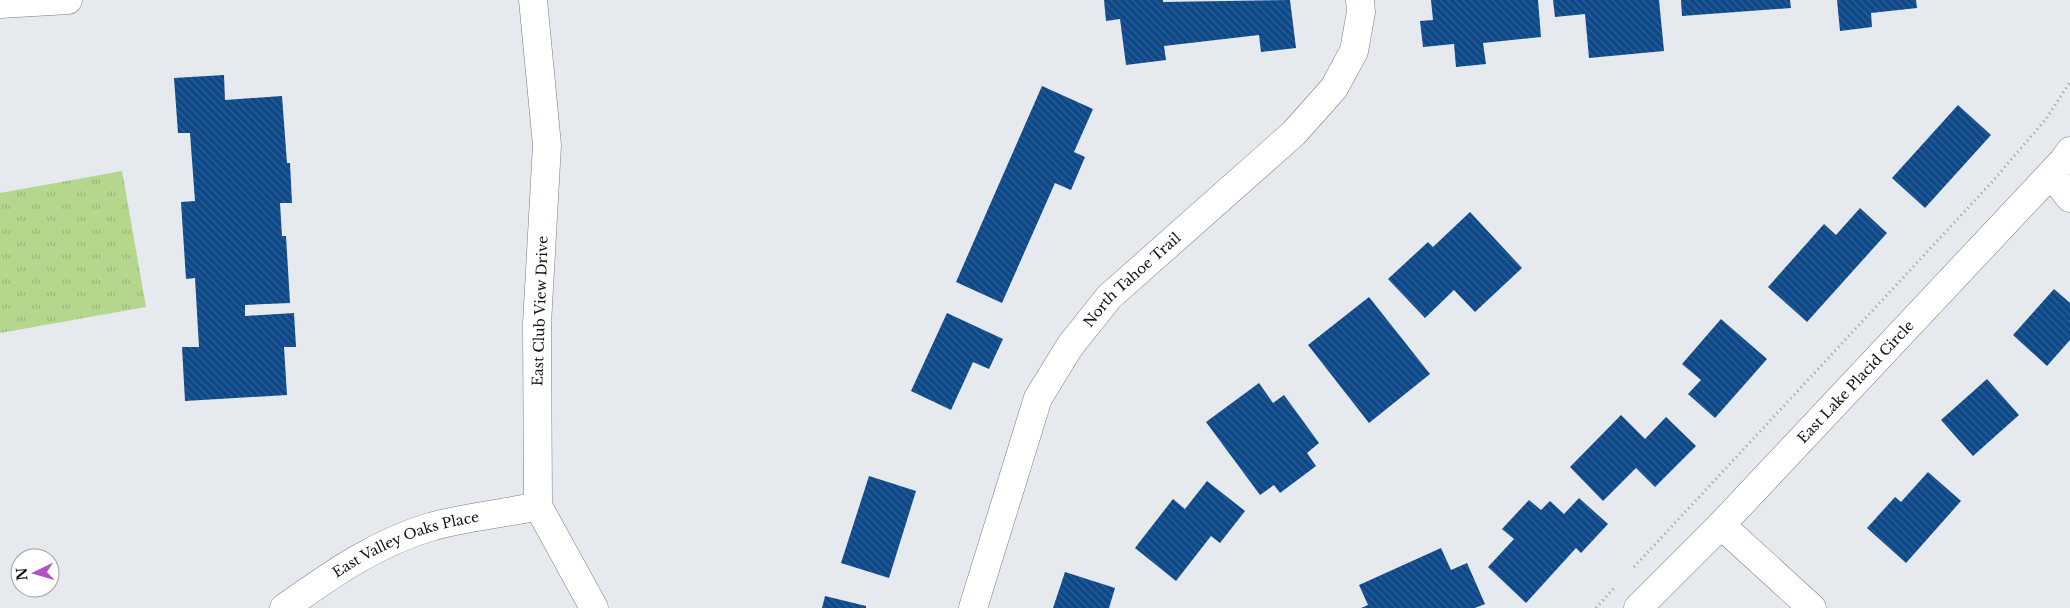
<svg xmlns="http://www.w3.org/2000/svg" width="2070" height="608" viewBox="0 0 2070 608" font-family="'Libre Baskerville',serif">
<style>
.park{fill:url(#park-tufts)}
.building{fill:url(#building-back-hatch)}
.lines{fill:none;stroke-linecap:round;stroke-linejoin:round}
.minor-casing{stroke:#7a7c80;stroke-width:29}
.path{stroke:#989a9d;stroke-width:3;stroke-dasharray:1 4;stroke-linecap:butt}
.minor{stroke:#fff;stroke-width:28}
.labels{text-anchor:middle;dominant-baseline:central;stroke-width:5;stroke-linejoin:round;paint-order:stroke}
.street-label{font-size:14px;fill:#131415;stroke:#fff}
</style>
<defs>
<pattern id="park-tufts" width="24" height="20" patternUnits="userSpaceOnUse" patternTransform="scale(1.25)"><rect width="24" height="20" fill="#b5d68d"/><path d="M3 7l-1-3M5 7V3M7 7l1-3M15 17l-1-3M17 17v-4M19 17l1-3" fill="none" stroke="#9bb779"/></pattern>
<pattern id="building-back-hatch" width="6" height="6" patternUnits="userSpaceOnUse" patternTransform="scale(1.25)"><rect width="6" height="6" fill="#0d4989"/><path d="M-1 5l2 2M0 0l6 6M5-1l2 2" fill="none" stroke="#2f5f93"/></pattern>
</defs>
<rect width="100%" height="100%" fill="#e6e9ed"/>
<!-- park -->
<path class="park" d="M122 171 146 307 0 333V193Z"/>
<!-- building -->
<path class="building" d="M1104 0H1163V2L1290 0 1296 48 1261 52 1259 35 1164 46 1166 60 1126 65 1120 19 1106 21Z
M1431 0H1538L1541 37 1483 43 1486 64 1456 67 1454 44 1423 47 1420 21 1433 20Z
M1553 0H1659L1664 51 1589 58 1585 14 1555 17Z
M1681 0H1790L1791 8 1682 16Z
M1837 0H1916L1917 8 1871 13 1872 27 1840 31Z
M224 75 225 100 282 96 287 163H290L292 203H280L282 236H286L290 303 245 305V316L294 313 296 347H284L287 395 185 401 182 347H199L195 278 186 279 181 202 195 201 190 133H178L174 78Z
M1042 86 1093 109 1074 152 1085 157 1071 190 1055 183 1002 303 956 282Z
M1958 105 1991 135 1925 208 1892 178Z
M1860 208 1887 233 1807 322 1768 287 1824 224 1836 235Z
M1470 212 1522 268 1475 312 1454 290 1425 318 1388 279 1428 242 1433 247Z
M2054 289 2070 303V340L2047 366 2013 335Z
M1369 297 1430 374 1369 423 1308 345Z
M947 313 1003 339 989 369 973 362 951 410 911 391Z
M1721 319 1767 359 1715 418 1688 394 1701 380 1682 364Z
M1987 379 2019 415 1973 456 1941 420Z
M1259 383 1273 403 1284 395 1319 443 1307 453 1316 466 1280 493 1274 485 1260 495 1206 422Z
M1621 415 1645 439 1666 417 1696 446 1655 487 1636 468 1603 501 1570 467Z
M1928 472 1961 501 1906 563 1867 528 1895 497 1901 502Z
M869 476 916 491 889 578 841 563Z
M1207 481 1245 511 1220 543 1211 536 1176 581 1135 548 1173 499 1185 509Z
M1579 498 1608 524 1581 553 1576 548 1526 603 1488 567 1514 539 1502 529 1529 500 1541 510 1550 501 1564 514Z
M1441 548 1451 570 1467 563 1485 604 1475 608H1361L1368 605 1359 585Z
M1065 572 1115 588 1109 608H1053Z
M825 596 866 606V608H822Z"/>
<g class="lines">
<defs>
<g id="minor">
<path d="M533 0 547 145 537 324 538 506 594 608"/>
<path d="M0 4 68 0"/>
<path d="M2051 174 2070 198"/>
<path d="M1721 525 1812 608"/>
<path id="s1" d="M284 608C331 575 374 544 430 527 465 517 502 514 538 506"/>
<path id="s2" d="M973 608 1038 398 1070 346 1109 297 1294 133 1334 88 1354 51 1361 12 1360 0"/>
<path id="s3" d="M1638 608 1721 525 2063 161 2070 151"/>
</g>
</defs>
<!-- minor casing -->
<use href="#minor" class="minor-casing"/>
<!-- path -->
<path class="path" d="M1634 567 1992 182 2046 119 2070 82
M1596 608 1614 588"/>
<!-- minor -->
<use href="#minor" class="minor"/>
</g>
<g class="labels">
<!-- street labels -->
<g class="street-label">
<text stroke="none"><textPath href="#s2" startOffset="372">North Tahoe Trail</textPath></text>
<text transform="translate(540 311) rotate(-88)">East Club View Drive</text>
<text stroke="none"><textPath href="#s3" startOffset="314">East Lake Placid Circle</textPath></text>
<text stroke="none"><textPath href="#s1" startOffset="139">East Valley Oaks Place</textPath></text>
</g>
</g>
<!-- north arrow -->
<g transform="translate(35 573) rotate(265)"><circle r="24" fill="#ffffff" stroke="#a1a1a1"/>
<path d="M0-4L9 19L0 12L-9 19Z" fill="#b054bf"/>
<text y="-8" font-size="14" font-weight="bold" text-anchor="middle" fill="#131415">N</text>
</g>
</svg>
